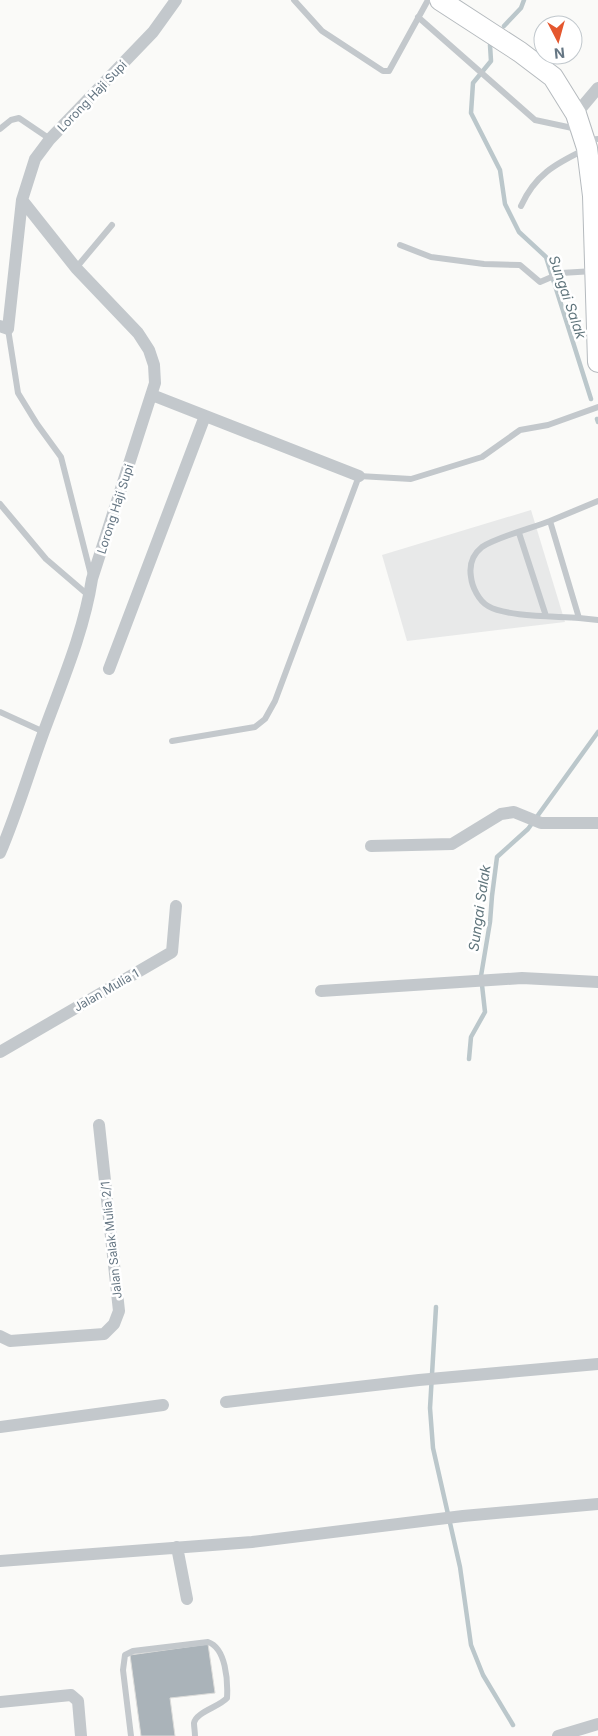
<svg xmlns="http://www.w3.org/2000/svg" width="598" height="1736" viewBox="0 0 598 1736" font-family="Inter,sans-serif">
<style>
.built{fill:#e8e9e9}
.lines{fill:none;stroke-linecap:round;stroke-linejoin:round}
.stream{stroke:#bbc7cb;stroke-width:4.5}
.building{fill:#aab3b9;stroke:#dcdcda}
.primary-casing{stroke:#b5babe;stroke-width:22}
.lane{stroke:#c3c8cc;stroke-width:6}
.street{stroke:#c3c8cc;stroke-width:12}
.primary{stroke:#fff;stroke-width:20}
.labels{text-anchor:middle;dominant-baseline:central;stroke-width:5;stroke-linejoin:round;paint-order:stroke}
.street-label{font-size:12px;fill:#657683;stroke:#fff}
.water-label{font-size:14px;font-style:italic;fill:#60757c;stroke:#fff}
</style>
<rect width="100%" height="100%" fill="#fafaf8"/>
<!-- built -->
<path class="built" d="M531 510 565 622 407 641 382 555Z"/>
<g class="lines">
<!-- stream -->
<path class="stream" d="M504 26 521 8 524 0
M490 45 491 61 473 83 471 113 500 170 505 204 519 232 546 257 591 399
M597 419 598 422
M469 1059 471 1037 485 1012 481 976 490 922 492 896 497 857 528 829 598 732
M436 1307 430 1408 433 1448 460 1567 471 1645 483 1675 513 1725"/>
</g>
<!-- building -->
<path class="building" d="M208 1644 215 1693 170 1698 175 1736H141L130 1655Z"/>
<g class="lines">
<defs>
<path id="primary" d="M440 0 520 52 553 77 576 114 587 148 593 196 598 362"/>
</defs>
<!-- primary casing -->
<use href="#primary" class="primary-casing"/>
<!-- lane -->
<path class="lane" d="M294 0 322 31 383 71H389L428 0
M418 17 535 120 577 129
M0 129 11 120 19 118 50 139
M586 140 598 139
M521 206C535 175 555 164 584 150
M400 245 431 257 484 264 520 265 540 282 561 273 594 271
M76 268 112 225
M8 329 18 393 37 424 61 457 91 575
M598 501 550 521 579 618 598 620
M0 504 46 559 88 595
M550 521C532 528 497 537 482 547 472 555 469 565 471 577 472 587 479 601 488 606 506 617 556 616 579 618
M519 533 546 616
M0 712 44 732
M172 741 255 727 265 719 275 701 359 476 411 479 482 457 520 430 548 425 598 407
M131 1736 123 1670 125 1655 133 1651 208 1642C226 1648 228 1681 227 1698 219 1707 196 1712 194 1723 194 1727 195 1732 195 1736"/>
<!-- street -->
<path class="street" d="M576 114 598 88
M0 326 8 329 22 200 35 159 50 139 153 32 176 0
M152 395 359 476
M109 669 205 416
M371 846 452 844 501 814 514 812 541 823H598
M0 853C17 813 29 772 44 731 62 682 84 631 92 579L155 383 154 365 149 350 138 333 76 268 22 200
M321 991 522 978 598 982
M0 1052 172 952 176 906
M0 1336 10 1341 104 1334 114 1324 119 1311 99 1125
M226 1402 419 1380 598 1364
M0 1427 163 1405
M177 1547 187 1599
M0 1561 252 1542 463 1516 598 1504
M0 1702 71 1695 78 1701 81 1736
M558 1736 598 1724"/>
<!-- primary -->
<use href="#primary" class="primary"/>
</g>
<g class="labels">
<!-- street labels -->
<g class="street-label">
<text transform="translate(92 96) rotate(-46)">Lorong Haji Supi</text>
<text transform="translate(115 509) rotate(-72)">Lorong Haji Supi</text>
<text transform="translate(106 990) rotate(-30)">Jalan Mulia 1</text>
<text transform="translate(111 1240) rotate(-96)">Jalan Salak Mulia 2/1</text>
</g>
<!-- water labels -->
<g class="water-label">
<text transform="translate(568 297) rotate(71)">Sungai Salak</text>
<text transform="translate(479 908) rotate(-82)">Sungai Salak</text>
</g>
</g>
<!-- north arrow -->
<g transform="translate(558 40) rotate(174)"><circle r="24" fill="#ffffff" stroke="#c1c8cd"/>
<path d="M0-4L9 19L0 12L-9 19Z" fill="#e4572e"/>
<text y="-8" font-size="14" font-weight="bold" text-anchor="middle" fill="#657683">N</text>
</g>
</svg>
